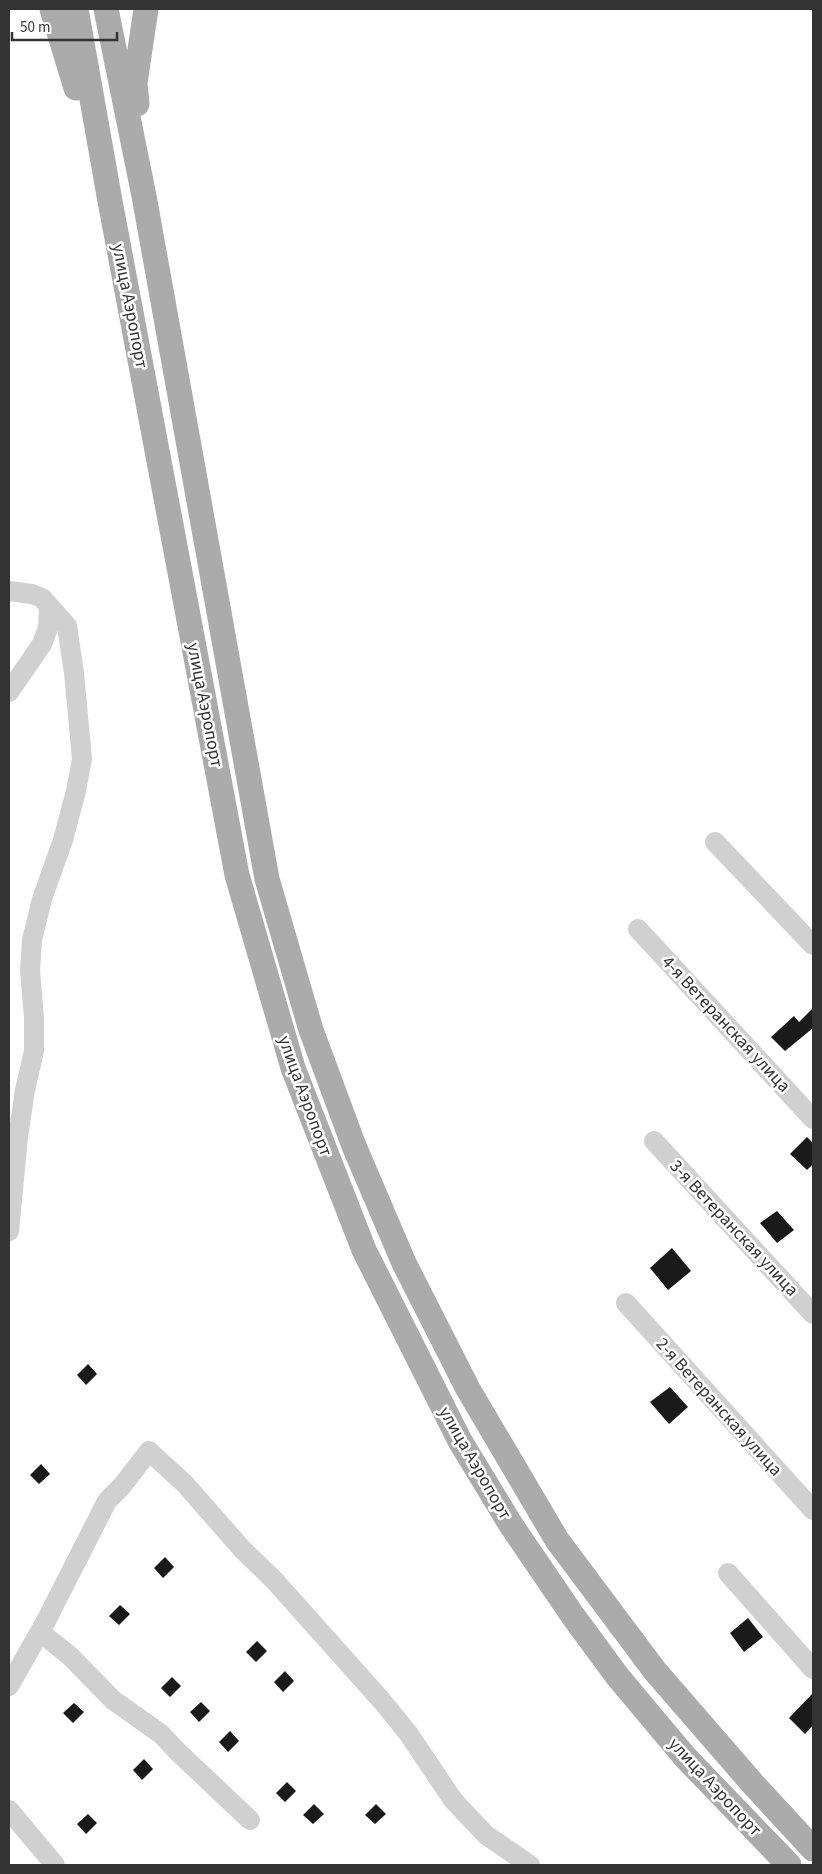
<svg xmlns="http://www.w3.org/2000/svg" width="822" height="1874" viewBox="0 0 822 1874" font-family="'Source Sans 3',sans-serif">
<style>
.building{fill:#1a1a1a}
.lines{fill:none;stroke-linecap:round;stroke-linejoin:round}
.minor{stroke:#d0d0d0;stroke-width:20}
.major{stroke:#ababab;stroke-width:25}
.labels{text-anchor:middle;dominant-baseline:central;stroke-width:5;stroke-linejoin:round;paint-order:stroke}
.street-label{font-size:18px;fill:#333;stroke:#fff}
</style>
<rect width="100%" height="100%" fill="#fff"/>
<!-- building -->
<path class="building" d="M813 1008V1028L785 1051 771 1037 794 1016 799 1022Z
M807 1137 813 1143V1164L807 1170 790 1154Z
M777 1211 794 1230 777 1243 760 1223Z
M672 1248 691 1271 668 1290 650 1268Z
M88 1364 97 1374 86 1385 77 1375Z
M670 1387 688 1407 669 1424 650 1402Z
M41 1464 50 1474 39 1484 30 1475Z
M165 1557 174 1567 163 1578 154 1568Z
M120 1605 130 1614 119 1625 109 1616Z
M748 1618 763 1637 744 1652 730 1633Z
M257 1641 267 1651 256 1662 246 1652Z
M285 1671 294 1681 283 1692 274 1682Z
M172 1677 181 1686 170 1697 161 1688Z
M813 1693V1725L805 1734 789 1718Z
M201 1702 210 1711 199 1722 190 1712Z
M74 1703 84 1712 73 1723 63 1713Z
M230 1731 239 1741 228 1752 219 1742Z
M144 1759 153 1769 142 1780 133 1770Z
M287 1782 296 1791 285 1802 276 1793Z
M314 1804 324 1814 313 1824 303 1815Z
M376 1804 386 1814 375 1824 365 1815Z
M88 1814 97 1823 86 1834 77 1824Z"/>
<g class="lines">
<!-- minor -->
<path class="minor" d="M9 591 32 594 42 598 67 626 74 673 82 759 76 791 63 840 42 899 32 940 30 970 34 1018V1051L25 1090 18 1137 9 1231
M9 692 42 644 48 628 49 606
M715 842 813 945
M638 929 813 1119
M654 1141 813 1314
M626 1303 813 1510
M728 1573 813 1669
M40 1632 70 1656 113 1700 161 1734 178 1752 250 1820
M9 1686 46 1621 107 1501 122 1486 149 1451 185 1484 242 1549 274 1580 382 1701 408 1733 453 1800 486 1835 530 1865
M9 1810 55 1865"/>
<!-- major -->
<path class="major" d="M52 9 76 88
M76 9 110 201 237 875 293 1068 364 1250 460 1441 511 1525 573 1616 618 1677 685 1757 789 1865
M106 9 144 196 267 879 311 1030 354 1146 404 1263 468 1389 557 1540 655 1671 753 1784 813 1849
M137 104 135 83 146 9"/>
</g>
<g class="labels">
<!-- street labels -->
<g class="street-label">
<text transform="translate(130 306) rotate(79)">улица Аэропорт</text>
<text transform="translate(205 705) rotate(79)">улица Аэропорт</text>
<text transform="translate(726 1024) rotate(47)">4-я Ветеранская улица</text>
<text transform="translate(305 1096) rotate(70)">улица Аэропорт</text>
<text transform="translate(734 1228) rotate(47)">3-я Ветеранская улица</text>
<text transform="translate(719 1407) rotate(48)">2-я Ветеранская улица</text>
<text transform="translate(475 1463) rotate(60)">улица Аэропорт</text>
<text transform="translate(715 1787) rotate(47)">улица Аэропорт</text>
</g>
</g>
<!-- border -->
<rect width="822" height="1874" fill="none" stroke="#333333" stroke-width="20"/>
<!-- scale -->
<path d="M12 32v8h105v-8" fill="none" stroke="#333333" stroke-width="2.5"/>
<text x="20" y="32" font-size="15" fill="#333333" stroke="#ffffff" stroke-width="4" paint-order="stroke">50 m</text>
</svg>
